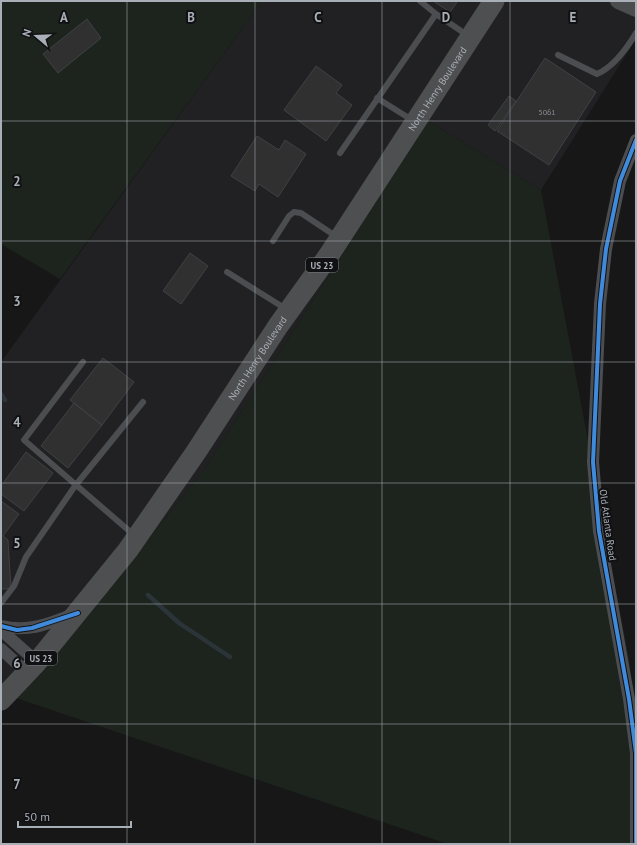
<svg xmlns="http://www.w3.org/2000/svg" width="637" height="845" viewBox="0 0 637 845" font-family="'PT Sans',sans-serif">
<style>
.built{fill:#212123}
.green{fill:#1d241d}
.lines{fill:none;stroke-linecap:round;stroke-linejoin:round}
.stream{stroke:#2b3438;stroke-width:4.5}
.building{fill:#303031;stroke:#3f4143}
.lane{stroke:#4b4d50;stroke-width:6}
.street{stroke:#4b4d50;stroke-width:12}
.secondary{stroke:#4a4c4e;stroke-width:16}
.highway{stroke:#4d4f51;stroke-width:21}
.cycleway-casing{stroke:#111113;stroke-width:6}
.cycleway{stroke:#408adc;stroke-width:4}
.grid{fill:none;stroke:#a9afb7;stroke-width:1;stroke-opacity:0.55}
.labels{text-anchor:middle;dominant-baseline:central;stroke-width:4;stroke-linejoin:round;paint-order:stroke}
.number-label{font-size:8px;fill:#8b8f96}
.shield{fill:#111113;stroke:#7b8086;stroke-width:1}
.shield-label{font-size:9px;font-weight:bold;fill:#a9afb7}
.street-label{font-size:10px;fill:#a9afb7;stroke:#111113}
.grid-label{font-size:13px;text-anchor:middle;font-weight:bold;fill:#a9afb7;stroke:#111113;stroke-width:4;stroke-linejoin:round;paint-order:stroke}
</style>
<rect width="100%" height="100%" fill="#171717"/>
<!-- built -->
<path class="built" d="M262 1H636V39L541 190 428 121 204 470 40 675 1 712V362Z"/>
<!-- green -->
<path class="green" d="M1 1H262L60 279 1 244Z
M428 121 541 190 629 659 636 749 631 844H448L16 698 40 675 204 470Z"/>
<g class="lines">
<!-- stream -->
<path class="stream" d="M1 394 5 400
M148 595 179 623 230 657"/>
</g>
<!-- building -->
<path class="building" d="M433 1H458L450 12Z
M87 19 101 38 58 73 43 54Z
M545 58 596 92 549 165 497 131Z
M316 66 342 85 336 93 352 105 326 141 284 110Z
M509 96 516 101 495 131 488 125Z
M257 136 279 150 285 140 306 154 278 197 259 184 255 191 231 176Z
M190 253 208 266 181 304 163 291Z
M103 358 134 382 102 425 70 400Z
M74 403 102 425 68 468 41 446Z
M26 452 53 473 24 511 1 494V486Z
M1 501 19 514 3 536 8 540 11 589H1Z"/>
<g class="lines">
<!-- lane -->
<path class="lane" d="M420 1 436 14
M558 55 597 74C613 67 627 48 636 33
M377 98 412 120
M340 153 436 14 467 35
M273 241 289 216 294 212 301 213 337 237
M227 272 286 309
M83 362 24 440 134 535
M1 603 14 586 26 557 75 486 143 402"/>
<!-- street -->
<path class="street" d="M1 626C28 632 46 625 71 615
M1 630 37 662
M1 649 27 673
M636 844V753L629 699 599 531 593 462 600 304 606 249 620 181 636 140"/>
<!-- secondary -->
<path class="secondary" d="M618 1 636 9"/>
<!-- highway -->
<path class="highway" id="s1" d="M1 700 37 662 128 550 196 452 278 326 329 255 494 1"/>
<defs>
<path id="cycleway" d="M1 626 17 630 32 628 78 613
M636 844V753L629 699 599 531 593 462 600 304 606 249 620 181 636 140"/>
</defs>
<!-- cycleway casing -->
<use href="#cycleway" class="cycleway-casing"/>
<!-- cycleway -->
<use href="#cycleway" class="cycleway"/>
</g>
<!-- grid -->
<path class="grid" d="M127 1V844M255 1V844M382 1V844M510 1V844M1 121H636M1 241H636M1 362H636M1 483H636M1 604H636M1 724H636"/>
<g class="labels">
<!-- number labels -->
<g class="number-label">
<text x="547" y="112">5061</text>
</g>
<!-- shield labels -->
<g class="shield">
<rect x="306" y="258" width="32" height="14" rx="3"/>
<rect x="25" y="651" width="32" height="14" rx="3"/>
</g>
<g class="shield-label">
<text x="322" y="265">US 23</text>
<text x="41" y="658">US 23</text>
</g>
<!-- street labels -->
<g class="street-label">
<text stroke="none"><textPath href="#s1" startOffset="752">North Henry Boulevard</textPath></text>
<text stroke="none"><textPath href="#s1" startOffset="428">North Henry Boulevard</textPath></text>
<text transform="translate(608 525) rotate(82)">Old Atlanta Road</text>
</g>
</g>
<g class="grid-label">
<text x="64" y="22">A</text>
<text x="191" y="22">B</text>
<text x="318" y="22">C</text>
<text x="446" y="22">D</text>
<text x="573" y="22">E</text>
<text x="17" y="186">2</text>
<text x="17" y="306">3</text>
<text x="17" y="427">4</text>
<text x="17" y="548">5</text>
<text x="17" y="668">6</text>
<text x="17" y="789">7</text>
</g>
<!-- border -->
<rect width="637" height="845" fill="none" stroke="#a9afb7" stroke-width="4"/>
<!-- north arrow -->
<g transform="translate(36 36) rotate(289)" stroke="#111113" stroke-width="3" paint-order="stroke">
<path d="M0-3L7 15L0 10L-7 15Z" fill="#a9afb7"/>
<text y="-6" font-size="11" font-weight="bold" text-anchor="middle" fill="#a9afb7">N</text>
</g>
<!-- scale -->
<path d="M18 821v6h113v-6" fill="none" stroke="#a9afb7" stroke-width="2"/>
<text x="24" y="821" font-size="12" fill="#a9afb7" stroke="#111113" stroke-width="3" paint-order="stroke">50 m</text>
</svg>
